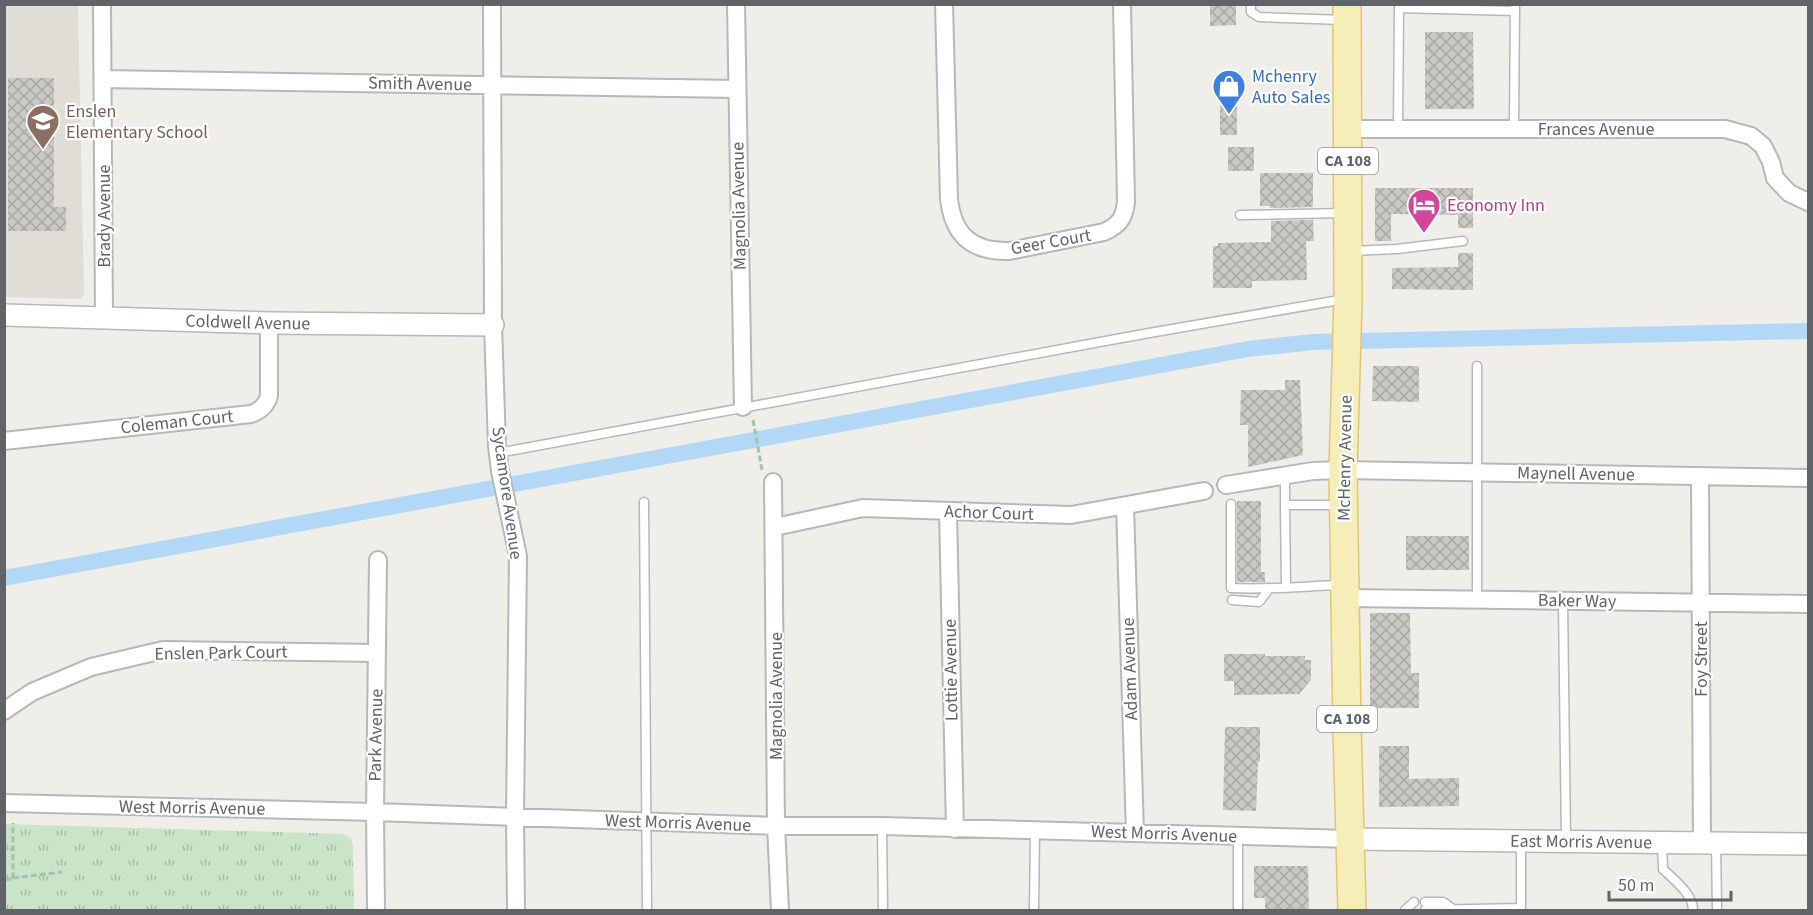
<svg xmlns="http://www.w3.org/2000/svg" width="1813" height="915" viewBox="0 0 1813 915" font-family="'Source Sans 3',sans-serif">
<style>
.education{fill:#e0ddd7}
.park{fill:url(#park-tufts)}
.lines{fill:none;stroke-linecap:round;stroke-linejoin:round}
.canal{stroke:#b3d7f6;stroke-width:16}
.building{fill:url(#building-cross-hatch)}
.service-casing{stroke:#b5b8bb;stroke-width:11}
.minor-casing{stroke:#b5b8bb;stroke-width:20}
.tertiary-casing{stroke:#b5b8bb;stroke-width:24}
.primary-casing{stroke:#e2c570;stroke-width:30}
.path{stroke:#a2c4ae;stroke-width:3;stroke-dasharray:6 3;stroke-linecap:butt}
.service{stroke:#fff;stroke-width:8}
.minor{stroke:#fff;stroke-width:16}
.tertiary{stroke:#fff;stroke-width:21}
.primary{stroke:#f6eeb8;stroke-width:27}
.labels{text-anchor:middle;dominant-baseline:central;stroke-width:4.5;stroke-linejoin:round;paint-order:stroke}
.shield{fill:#fff;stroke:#909295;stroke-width:1.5}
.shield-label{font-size:16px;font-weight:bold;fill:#606367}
.shop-label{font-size:18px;fill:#366cbe;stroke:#fff;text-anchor:start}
.street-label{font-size:18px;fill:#606367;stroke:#fff}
.education-label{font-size:18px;fill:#785e54;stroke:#fff;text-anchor:start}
.hotel-label{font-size:18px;fill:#b23c85;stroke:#fff;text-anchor:start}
</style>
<defs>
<pattern id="park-tufts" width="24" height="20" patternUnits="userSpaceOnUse" patternTransform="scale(1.5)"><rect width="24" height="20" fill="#c9e4c9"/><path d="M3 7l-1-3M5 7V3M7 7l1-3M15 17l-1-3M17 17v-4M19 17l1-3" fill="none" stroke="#a7bca7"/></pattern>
<pattern id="building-cross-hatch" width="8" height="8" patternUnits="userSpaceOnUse" patternTransform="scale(1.5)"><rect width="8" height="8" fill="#c9c8c3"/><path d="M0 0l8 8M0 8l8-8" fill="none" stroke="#a7a6a2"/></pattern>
</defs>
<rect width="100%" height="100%" fill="#f0eee9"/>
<!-- education -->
<path class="education" d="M5 5H78L84 295 79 299 5 297Z"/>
<!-- park -->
<path class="park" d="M5 824 343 834 351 838 353 845 354 910H5Z"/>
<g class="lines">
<!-- canal -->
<path class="canal" d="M4 578 1248 349 1313 342 1808 331"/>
</g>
<!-- building -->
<path class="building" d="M1210 4H1236V25L1210 26Z
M1425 32H1473L1474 109H1425Z
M8 78H54V207H66V231H8Z
M1220 105 1237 106V135H1220Z
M1228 147H1254V171H1228Z
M1260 173H1313V207L1270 208V206H1260Z
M1375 188H1473V228H1458V215L1391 214V241H1375Z
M1313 220 1314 241H1306L1307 280 1252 281V288H1213V246H1218V243L1271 242V221Z
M1458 253H1473V290L1392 289V268L1458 267Z
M1373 366H1419V402L1372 401Z
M1285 380H1300L1303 455 1248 467V425H1240L1241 390H1285Z
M1237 501H1261V572H1265V582H1237Z
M1406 536H1469V570H1406Z
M1370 613H1410L1411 673H1419V708H1370Z
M1224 654H1265V656H1305V660H1311V680L1299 694 1234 695V681H1224Z
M1225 727H1260V762H1258L1256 811 1223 810Z
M1379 746H1409V779L1459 778V806L1379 807Z
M1254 866H1308L1309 910H1265V898H1254Z"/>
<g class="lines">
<defs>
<path id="service" d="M1251 4V12L1259 17 1343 20
M1399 8 1515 11
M1398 129 1399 4
M1514 129 1515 4
M1240 215 1345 213
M1351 251 1397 249 1463 241
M498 453 1138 335 1345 299
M1285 476V505
M644 502 647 910
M1231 504V588C1268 590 1305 586 1342 585
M1286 587 1285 505H1341
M1232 600 1259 602 1269 589
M1477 600V366
M1563 601 1566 841
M882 826 883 910
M1716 843 1717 910
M1662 844 1663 869C1674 880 1693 894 1693 910
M1425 902H1443L1453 909
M1034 910 1035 831
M1238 910V836
M1405 910 1414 902
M1425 910 1521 908V842"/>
<path id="minor" d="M102 4 104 319
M492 4 493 325 497 446 500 471 518 556 515 817 516 910
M736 4 743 407
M944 4 949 199C953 235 972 252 1009 251L1104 232C1119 225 1124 219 1126 202L1122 4
M103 79 737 89
M1348 129H1725L1751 136 1763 146 1771 162 1775 178 1789 193 1808 202
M4 441 251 414C260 411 266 406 269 396V323
M1700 476 1702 843
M773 482 776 826 780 910
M1226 485 1313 471 1343 470 1808 478
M1125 506 1135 833
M948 512 955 829
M775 527 863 508 1071 515 1204 491
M1346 598 1808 604
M4 711 32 692 91 667 163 650 377 653
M4 803 375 812 776 826H882L1351 839
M376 910 375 812 378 560"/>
<g id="tertiary">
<path id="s1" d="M4 315 269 323 493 325"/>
<path id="s2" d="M1351 839 1808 844"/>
</g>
<path id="primary" d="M1347 4 1348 299 1343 470 1347 728 1352 910"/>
</defs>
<!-- service casing -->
<use href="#service" class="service-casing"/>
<!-- minor casing -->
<use href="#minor" class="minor-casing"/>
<!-- tertiary casing -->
<use href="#tertiary" class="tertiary-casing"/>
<!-- primary casing -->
<use href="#primary" class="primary-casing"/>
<!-- path -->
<path class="path" d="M753 420 762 470
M13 878 62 872
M4 880 13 878V823"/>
<!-- service -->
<use href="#service" class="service"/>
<!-- minor -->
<use href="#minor" class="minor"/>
<!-- tertiary -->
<use href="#tertiary" class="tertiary"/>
<!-- primary -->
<use href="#primary" class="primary"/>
</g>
<!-- icons -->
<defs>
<symbol id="shop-pin" viewBox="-11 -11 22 30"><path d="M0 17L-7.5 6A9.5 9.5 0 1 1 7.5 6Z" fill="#3f7fe0" stroke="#fff"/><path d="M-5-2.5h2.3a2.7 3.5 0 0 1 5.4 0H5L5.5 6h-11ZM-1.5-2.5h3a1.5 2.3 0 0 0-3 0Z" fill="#fff"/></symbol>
<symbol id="school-pin" viewBox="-11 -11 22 30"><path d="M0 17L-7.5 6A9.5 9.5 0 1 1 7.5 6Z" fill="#8d6e63" stroke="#fff"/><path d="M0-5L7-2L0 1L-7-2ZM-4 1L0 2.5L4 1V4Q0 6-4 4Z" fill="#fff"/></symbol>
<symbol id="hotel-pin" viewBox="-11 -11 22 30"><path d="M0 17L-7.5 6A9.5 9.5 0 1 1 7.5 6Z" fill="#d1479c" stroke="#fff"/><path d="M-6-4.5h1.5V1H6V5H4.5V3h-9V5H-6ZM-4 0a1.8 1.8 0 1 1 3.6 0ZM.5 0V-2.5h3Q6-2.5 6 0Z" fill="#fff"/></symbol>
</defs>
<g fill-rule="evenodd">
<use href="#shop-pin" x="1210" y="67" width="38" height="52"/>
<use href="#school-pin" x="24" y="102" width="38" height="52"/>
<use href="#hotel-pin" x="1405" y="186" width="38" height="52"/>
</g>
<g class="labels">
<!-- shield labels -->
<g class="shield">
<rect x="1318" y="148" width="60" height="26" rx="4.5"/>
<rect x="1317" y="706" width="60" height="26" rx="4.5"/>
</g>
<g class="shield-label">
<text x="1348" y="161">CA 108</text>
<text x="1347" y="719">CA 108</text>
</g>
<!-- shop labels -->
<g class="shop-label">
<text x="1252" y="76">Mchenry<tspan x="1252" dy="21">Auto Sales</tspan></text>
</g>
<!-- street labels -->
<g class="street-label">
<text transform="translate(420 84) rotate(1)">Smith Avenue</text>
<text x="1596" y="129">Frances Avenue</text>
<text transform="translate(739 206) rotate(-91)">Magnolia Avenue</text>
<text transform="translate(104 216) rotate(-90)">Brady Avenue</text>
<text transform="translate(1051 242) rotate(-10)">Geer Court</text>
<text stroke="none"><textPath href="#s1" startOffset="244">Coldwell Avenue</textPath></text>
<text transform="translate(177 422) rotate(-6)">Coleman Court</text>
<text transform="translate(1345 458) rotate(-89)">McHenry Avenue</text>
<text transform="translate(1576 474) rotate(1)">Maynell Avenue</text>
<text transform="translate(507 493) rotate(82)">Sycamore Avenue</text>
<text transform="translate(989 513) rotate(2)">Achor Court</text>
<text transform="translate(1577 601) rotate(1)">Baker Way</text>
<text transform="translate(221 653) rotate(-1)">Enslen Park Court</text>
<text transform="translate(1701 659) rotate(-90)">Foy Street</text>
<text transform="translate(1130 669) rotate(-92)">Adam Avenue</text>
<text transform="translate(951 670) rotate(-91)">Lottie Avenue</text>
<text transform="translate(776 696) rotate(-90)">Magnolia Avenue</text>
<text transform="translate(376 735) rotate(-89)">Park Avenue</text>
<text transform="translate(192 808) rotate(1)">West Morris Avenue</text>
<text transform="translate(678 823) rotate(2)">West Morris Avenue</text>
<text transform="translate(1164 834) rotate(2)">West Morris Avenue</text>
<text stroke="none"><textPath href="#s2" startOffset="230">East Morris Avenue</textPath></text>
</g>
<!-- education labels -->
<g class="education-label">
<text x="66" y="111">Enslen<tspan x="66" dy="21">Elementary School</tspan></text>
</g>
<!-- hotel labels -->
<g class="hotel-label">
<text x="1447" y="205">Economy Inn</text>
</g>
</g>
<!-- border -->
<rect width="1813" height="915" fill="none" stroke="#606367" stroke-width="12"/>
<!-- scale -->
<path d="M1609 891v9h122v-9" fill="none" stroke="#606367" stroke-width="3"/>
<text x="1618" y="891" font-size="18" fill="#606367" stroke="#ffffff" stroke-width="4.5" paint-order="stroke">50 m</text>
</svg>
